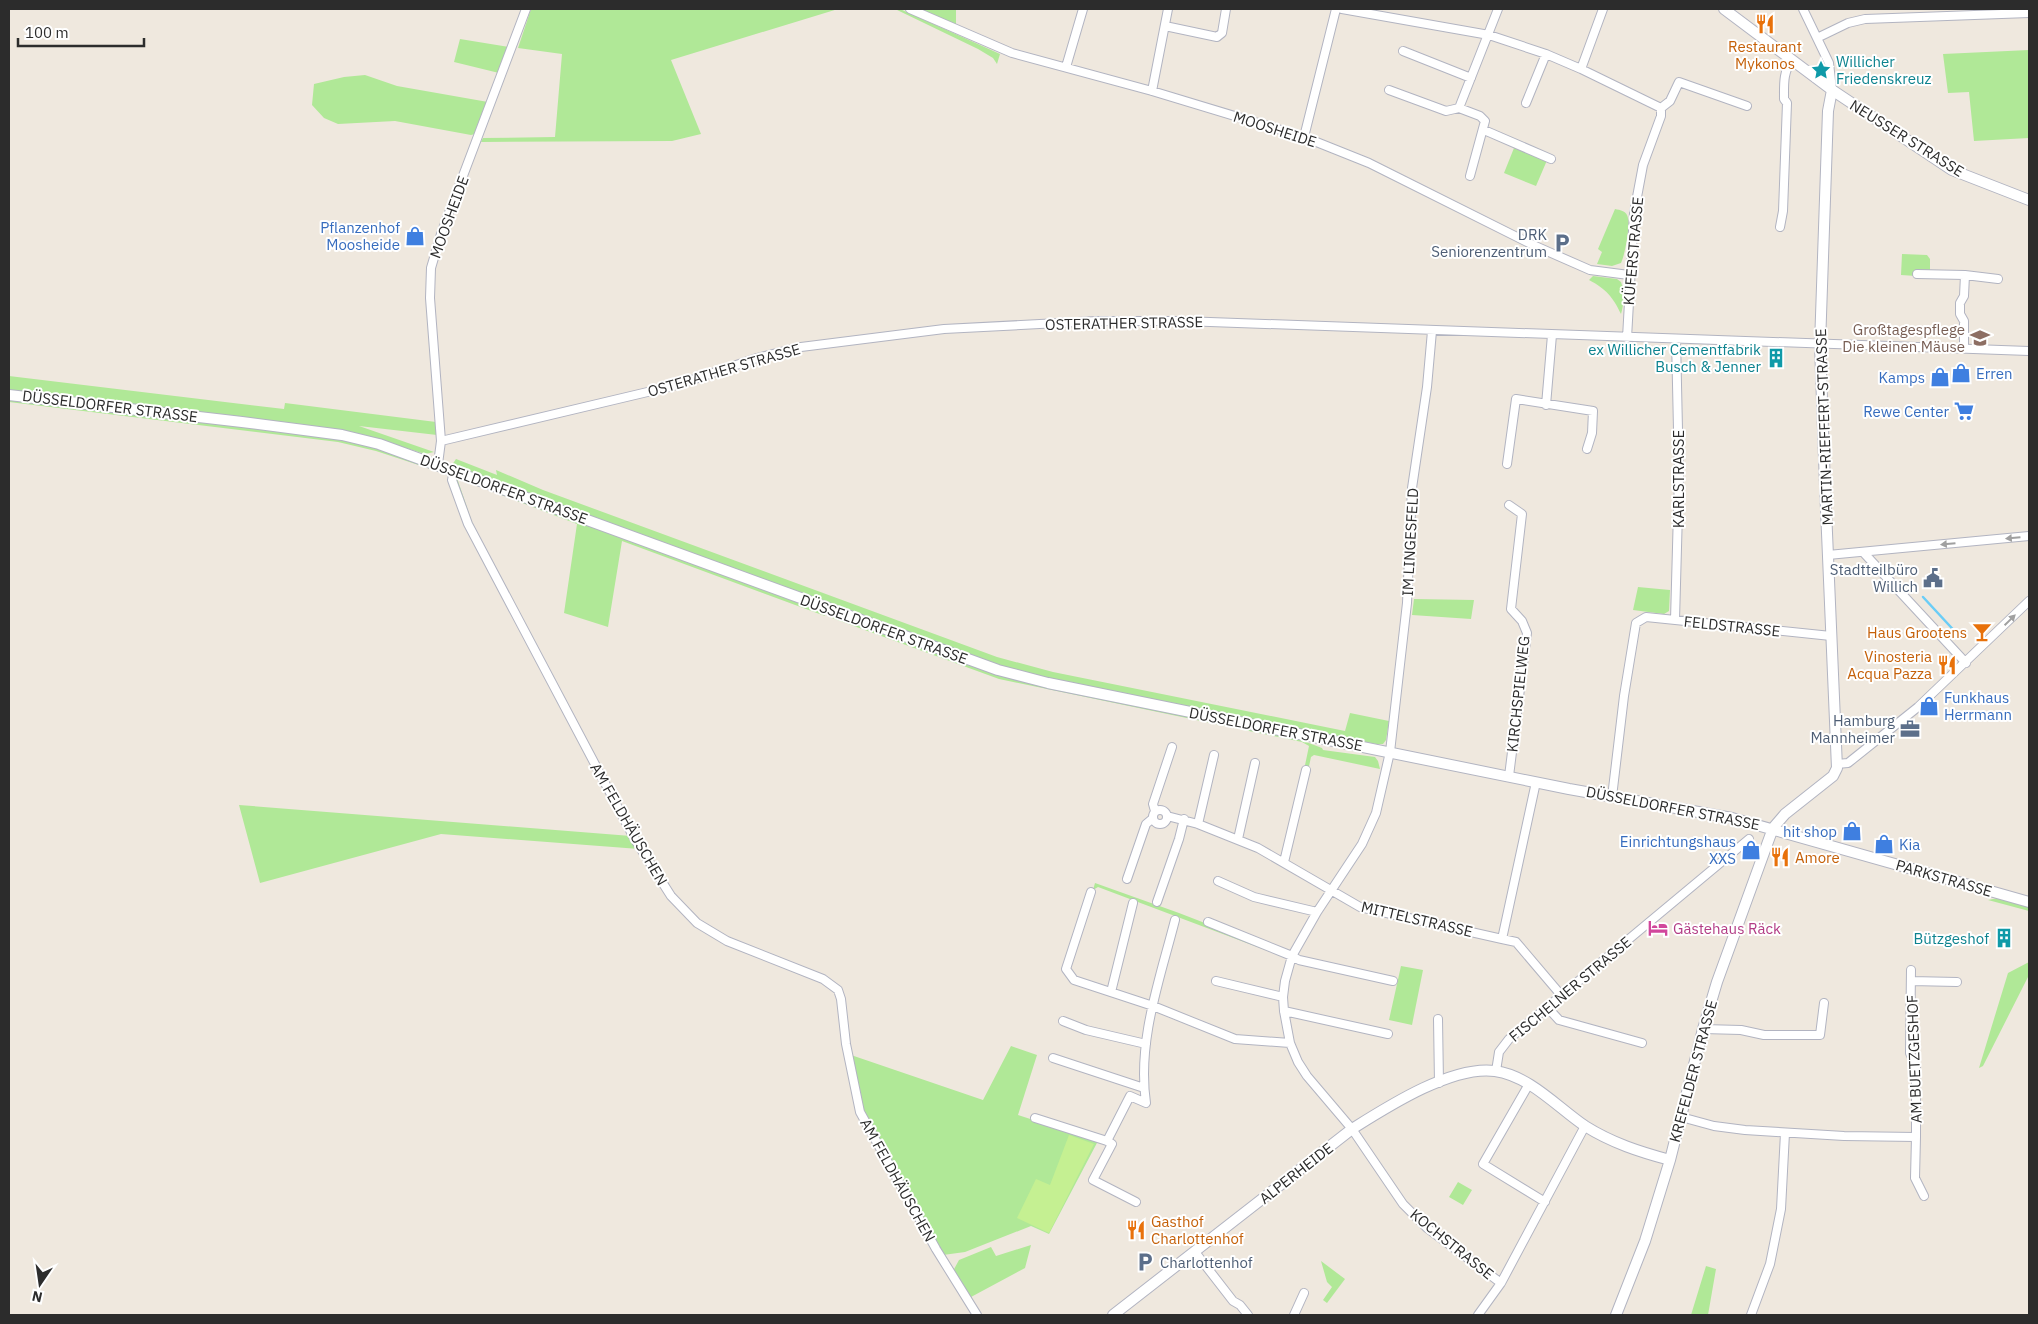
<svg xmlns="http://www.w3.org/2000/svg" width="2038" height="1324" viewBox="0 0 2038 1324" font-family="'IBM Plex Sans',sans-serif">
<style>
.green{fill:#b0e897}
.pitch{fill:#c5f092}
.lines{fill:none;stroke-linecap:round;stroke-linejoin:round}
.stream{stroke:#6acdf7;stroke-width:2.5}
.street-casing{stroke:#b2b4c1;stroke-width:10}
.secondary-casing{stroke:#b2b4c1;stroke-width:12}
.street{stroke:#fff;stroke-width:8}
.secondary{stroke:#fff;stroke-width:10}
.oneway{fill:#a0a0a0}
.labels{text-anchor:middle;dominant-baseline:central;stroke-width:4;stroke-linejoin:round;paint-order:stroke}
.food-label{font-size:15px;fill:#c56008;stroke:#fff;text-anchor:end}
.culture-label{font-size:15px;fill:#0d838f;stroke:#fff;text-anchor:end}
.street-label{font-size:15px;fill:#2c2c2c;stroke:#fff}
.shop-label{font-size:15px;fill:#366cbe;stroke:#fff;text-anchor:end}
.service-label{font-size:15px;fill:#4e5e75;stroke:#fff;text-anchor:end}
.education-label{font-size:15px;fill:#785e54;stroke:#fff;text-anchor:end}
.hotel-label{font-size:15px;fill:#b23c85;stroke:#fff;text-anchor:start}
</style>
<rect width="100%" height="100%" fill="#efe8de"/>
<!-- green -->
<path class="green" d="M531 9H838L671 60 701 134 672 141 481 142 483 138 555 137 562 54 518 48Z
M895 9H900L1000 54 997 64 993 58 978 49Z
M920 9H956V25Z
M460 39 509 47 499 73 454 62Z
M2029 50V138L1974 141 1969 92 1948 93 1943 54Z
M365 75 397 86 488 102 475 134 471 135 395 121 338 124 324 118 312 105 314 84 344 77Z
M1514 148 1521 151 1522 148 1548 158 1536 186 1504 173Z
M1615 209C1620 210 1627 211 1628 218 1630 226 1625 255 1621 263L1612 266 1597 264 1602 252 1598 249Z
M1902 254 1927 255 1930 259V271L1916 276 1901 275Z
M1593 276 1617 279 1621 282C1625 292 1624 304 1621 314 1613 297 1606 289 1589 280Z
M9 376 284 409 285 403 436 422 437 435 359 426 434 452 425 454 371 437 326 428 9 390Z
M9 399 339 439 378 448 446 472 449 475 376 451 338 442 9 402Z
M456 459 497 475 496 470 543 490 997 657 1053 672 1345 731 1350 713 1389 721 1386 740 1383 744H1376L1046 678 975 658 452 465Z
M459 477 823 612 825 616 622 541 608 627 564 613 577 524 457 478 472 522 508 595 632 825 674 893 699 920 673 894 637 837 520 620 470 522 456 484V478Z
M1638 587 1670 590 1669 611 1664 614 1633 610Z
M1414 599 1474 600 1471 619 1412 615Z
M835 616 1000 676 1293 737 1322 748 1323 750 1375 757 1378 761 1380 769 1314 755 1311 757 1308 771 1304 770 1309 746 1302 742 999 679 832 618Z
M239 805 631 836 639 849 441 834 260 883Z
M1095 883 1179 913 1282 953 1281 956 1098 887 1093 890Z
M1998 898 2029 907V911L1988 900Z
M2029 962V975L1983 1066 1979 1068 2008 973Z
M1401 966 1423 970 1412 1025 1389 1020Z
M1011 1046 1037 1055 1018 1115 1098 1141 1049 1234 1031 1226 965 1252 943 1255 863 1111 851 1055 983 1100Z
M1458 1182 1472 1190 1463 1205 1449 1197Z
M1031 1245 1025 1268 971 1297 953 1271 959 1260 991 1247 996 1256Z
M1321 1261 1345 1279 1327 1303 1323 1300 1332 1287 1327 1282Z
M1706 1266 1716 1269 1708 1315H1691Z"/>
<!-- pitch -->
<path class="pitch" d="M1069 1135 1094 1144 1049 1233 1017 1218 1036 1179 1050 1185Z"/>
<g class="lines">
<!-- stream -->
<path class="stream" d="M1923 597 1961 638"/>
<defs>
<path id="street" d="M910 9 1012 53 1152 91 1304 137 1369 163 1533 245 1590 270 1629 275
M1342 9 1489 35 1546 54 1581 69 1661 108V116L1643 165 1634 213 1627 338
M1803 9 1829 63 1832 90
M1165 26 1217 37 1222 33 1226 9
M1817 38 1848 23 1865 19 2029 13
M1403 51 1471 78
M1066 67 1083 9
M1581 69 1603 9
M1389 90 1446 111 1459 108 1498 9
M1152 91 1168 9
M1526 103 1546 54
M1459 108 1480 116 1485 121 1470 176
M1661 108 1670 101 1679 82 1747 106
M1484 130 1551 159
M1304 137 1336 9
M1780 227 1783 211 1787 103 1784 99C1784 84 1783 72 1792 60
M1917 274 1965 275 1964 296 1960 303V314L1964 321V349
M1965 275 1998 279
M1432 331 1427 387 1412 488 1407 603 1390 752 1376 813 1362 844 1317 912 1292 956 1285 981 1283 997 1284 1011 1290 1043 1298 1062 1307 1076 1352 1129 1403 1204 1427 1228 1501 1283
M1546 405 1552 335
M441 441 677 385 757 358 801 347 944 329 1097 321H1182L2029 351
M438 464 441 441 430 298 431 268 441 234 526 9
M1507 464 1516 399 1593 411 1592 433 1587 449
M454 470 452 480 468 524 634 838 671 896 697 923 727 941 823 979 838 990 841 999 846 1044 860 1112 936 1249 977 1315
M1863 552 1966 663
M1828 555 2029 536
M1675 620 1679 475 1676 339
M1837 764 1848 763 1918 707 2029 601
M1509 776 1527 633 1522 621 1511 609 1522 514 1509 505
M1612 797 1624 696 1636 623 1646 617 1831 636
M1153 817a7 7 0 1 1 14 0a7 7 0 1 1-14 0Z
M1155 811 1153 804 1172 747
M1167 816 1198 824 1258 848 1360 907 1502 939 1536 782
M1198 824 1214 755
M1238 839 1255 763
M1284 862 1306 770
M1127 879 1146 824 1152 819
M1218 881 1254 897 1317 912
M1091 892 1066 969 1074 980 1153 1006 1235 1039 1290 1043
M1157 902 1179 839 1184 819
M1208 922 1292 956 1299 960 1393 981
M1502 939 1516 942 1561 995
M1216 981 1283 997
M1911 981 1957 982
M1111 992 1133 903
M1547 1007 1559 1020 1642 1043
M1284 1011 1388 1034
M1438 1019 1439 1083
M1063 1021 1086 1030 1146 1044
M1703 1029 1741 1030 1764 1035H1820L1824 1003
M1053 1058 1144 1088
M1496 1071 1499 1052 1509 1039 1749 839
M1529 1084 1483 1164 1545 1202
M1681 1117 1714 1126 1745 1130 1844 1136 1916 1137V1067L1910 1053 1911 970
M1035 1118 1107 1141 1130 1096 1146 1103C1137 1041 1160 979 1175 920
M1916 1137 1915 1178 1924 1196
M1107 1141 1112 1144 1093 1180 1136 1202
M1195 1252 1233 1301 1240 1305 1248 1315
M1294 1315 1304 1293
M1478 1315 1501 1283 1585 1126
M1751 1315 1770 1264 1781 1209 1785 1133"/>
<path id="secondary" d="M1724 9 1832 90 1952 170 2029 200
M9 395 242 422 342 435 379 444 998 670 1048 683 1569 789 1732 818 2029 902
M1113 1315 1352 1129C1387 1107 1452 1065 1495 1071 1530 1076 1557 1107 1585 1126 1612 1143 1640 1152 1670 1160
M1616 1315 1645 1241 1670 1160 1703 1029 1717 982 1773 828 1785 814 1833 776 1837 768 1825 486 1820 345 1828 111 1832 90"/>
</defs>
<!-- street casing -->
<use href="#street" class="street-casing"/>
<!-- secondary casing -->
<use href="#secondary" class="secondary-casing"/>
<!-- street -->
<use href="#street" class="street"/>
<!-- secondary -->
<use href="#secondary" class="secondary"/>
</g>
<!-- one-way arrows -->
<defs><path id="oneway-solid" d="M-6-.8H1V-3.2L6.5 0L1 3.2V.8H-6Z" transform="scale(1.25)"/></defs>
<g class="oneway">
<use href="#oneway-solid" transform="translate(2013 538) rotate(175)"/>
<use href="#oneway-solid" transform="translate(1948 544) rotate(175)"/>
<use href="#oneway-solid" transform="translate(2010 620) rotate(-44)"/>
</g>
<!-- icons -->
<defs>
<symbol id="restaurant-bare" viewBox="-9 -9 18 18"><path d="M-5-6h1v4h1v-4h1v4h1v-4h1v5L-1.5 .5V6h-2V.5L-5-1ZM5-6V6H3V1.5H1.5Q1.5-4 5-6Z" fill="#e8710a" stroke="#fff" stroke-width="2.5" paint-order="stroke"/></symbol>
<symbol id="sight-bare" viewBox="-9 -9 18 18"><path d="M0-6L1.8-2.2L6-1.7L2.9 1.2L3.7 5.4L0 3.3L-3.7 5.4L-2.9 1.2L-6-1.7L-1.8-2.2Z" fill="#0f9aa8" stroke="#fff" stroke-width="2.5" paint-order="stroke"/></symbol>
<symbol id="shop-bare" viewBox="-9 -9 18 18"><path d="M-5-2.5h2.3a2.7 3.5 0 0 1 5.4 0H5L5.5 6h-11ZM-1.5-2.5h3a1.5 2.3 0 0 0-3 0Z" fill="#3f7fe0" stroke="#fff" stroke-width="2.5" paint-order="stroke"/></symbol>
<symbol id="parking-bare" viewBox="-9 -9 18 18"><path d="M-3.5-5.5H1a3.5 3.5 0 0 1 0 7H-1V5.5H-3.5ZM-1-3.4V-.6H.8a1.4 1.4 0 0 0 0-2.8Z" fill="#5c6f8a" stroke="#fff" stroke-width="2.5" paint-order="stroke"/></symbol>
<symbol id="school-bare" viewBox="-9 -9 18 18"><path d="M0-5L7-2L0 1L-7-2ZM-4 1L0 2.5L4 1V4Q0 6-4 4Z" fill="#8d6e63" stroke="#fff" stroke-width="2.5" paint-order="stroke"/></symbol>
<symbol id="building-bare" viewBox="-9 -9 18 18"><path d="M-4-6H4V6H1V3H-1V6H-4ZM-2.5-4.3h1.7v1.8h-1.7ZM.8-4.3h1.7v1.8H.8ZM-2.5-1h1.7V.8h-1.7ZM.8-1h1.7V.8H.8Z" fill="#0f9aa8" stroke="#fff" stroke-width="2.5" paint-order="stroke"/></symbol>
<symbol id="supermarket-bare" viewBox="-9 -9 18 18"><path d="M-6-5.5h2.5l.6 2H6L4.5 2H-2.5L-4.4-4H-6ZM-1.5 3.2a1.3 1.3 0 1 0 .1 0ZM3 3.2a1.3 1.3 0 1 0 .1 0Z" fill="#3f7fe0" stroke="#fff" stroke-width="2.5" paint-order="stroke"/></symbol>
<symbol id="civic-bare" viewBox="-9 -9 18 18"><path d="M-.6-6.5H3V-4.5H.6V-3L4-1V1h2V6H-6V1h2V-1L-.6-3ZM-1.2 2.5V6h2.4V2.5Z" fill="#5c6f8a" stroke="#fff" stroke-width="2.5" paint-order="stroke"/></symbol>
<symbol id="bar-bare" viewBox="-9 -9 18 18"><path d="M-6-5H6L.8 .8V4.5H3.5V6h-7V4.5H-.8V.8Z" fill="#e8710a" stroke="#fff" stroke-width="2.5" paint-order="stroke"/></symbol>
<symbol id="office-bare" viewBox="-9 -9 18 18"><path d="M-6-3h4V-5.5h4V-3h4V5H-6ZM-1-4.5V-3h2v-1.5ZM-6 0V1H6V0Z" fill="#5c6f8a" stroke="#fff" stroke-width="2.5" paint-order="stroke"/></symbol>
<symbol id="hotel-bare" viewBox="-9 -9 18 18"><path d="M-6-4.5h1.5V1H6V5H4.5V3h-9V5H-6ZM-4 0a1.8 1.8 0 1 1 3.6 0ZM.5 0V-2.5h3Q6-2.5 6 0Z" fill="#d1479c" stroke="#fff" stroke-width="2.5" paint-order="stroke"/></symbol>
</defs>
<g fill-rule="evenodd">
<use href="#restaurant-bare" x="1751" y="10" width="28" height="28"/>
<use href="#sight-bare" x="1807" y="56" width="28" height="28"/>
<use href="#shop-bare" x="401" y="222" width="28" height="28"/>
<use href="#parking-bare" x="1548" y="229" width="28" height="28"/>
<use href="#school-bare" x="1966" y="324" width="28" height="28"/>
<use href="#building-bare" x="1762" y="344" width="28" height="28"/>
<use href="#shop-bare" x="1947" y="359" width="28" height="28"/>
<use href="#shop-bare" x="1926" y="363" width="28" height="28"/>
<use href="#supermarket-bare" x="1950" y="397" width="28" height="28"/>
<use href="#civic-bare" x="1919" y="564" width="28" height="28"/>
<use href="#bar-bare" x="1968" y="618" width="28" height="28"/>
<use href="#restaurant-bare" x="1933" y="651" width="28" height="28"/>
<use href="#shop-bare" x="1915" y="692" width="28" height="28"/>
<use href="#office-bare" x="1896" y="715" width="28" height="28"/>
<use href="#shop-bare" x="1838" y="817" width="28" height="28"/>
<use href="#shop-bare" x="1870" y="830" width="28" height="28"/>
<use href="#shop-bare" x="1737" y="836" width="28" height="28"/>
<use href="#restaurant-bare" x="1766" y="843" width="28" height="28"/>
<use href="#hotel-bare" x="1644" y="914" width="28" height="28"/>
<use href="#building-bare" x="1990" y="924" width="28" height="28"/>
<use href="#restaurant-bare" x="1122" y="1216" width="28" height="28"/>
<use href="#parking-bare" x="1131" y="1248" width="28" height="28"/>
</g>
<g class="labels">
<!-- food labels -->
<g class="food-label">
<text x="1765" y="46" text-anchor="middle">Restaurant<tspan x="1765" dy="17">Mykonos</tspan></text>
<text x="1967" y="632">Haus Grootens</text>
<text x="1932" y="656">Vinosteria<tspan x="1932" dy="17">Acqua Pazza</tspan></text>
<text x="1795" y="857" text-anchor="start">Amore</text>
<text x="1151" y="1221" text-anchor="start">Gasthof<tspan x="1151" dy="17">Charlottenhof</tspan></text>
</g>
<!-- culture labels -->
<g class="culture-label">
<text x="1836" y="61" text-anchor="start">Willicher<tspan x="1836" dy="17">Friedenskreuz</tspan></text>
<text x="1761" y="349">ex Willicher Cementfabrik<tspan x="1761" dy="17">Busch &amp; Jenner</tspan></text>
<text x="1989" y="938">Bützgeshof</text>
</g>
<!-- street labels -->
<g class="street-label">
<text transform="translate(1275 129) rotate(18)">MOOSHEIDE</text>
<text transform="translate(1907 138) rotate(32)">NEUSSER STRASSE</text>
<text transform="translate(449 217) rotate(-70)">MOOSHEIDE</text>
<text transform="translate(1633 251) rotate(-85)">KÜFERSTRASSE</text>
<text transform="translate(1124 323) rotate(-1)">OSTERATHER STRASSE</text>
<text transform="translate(724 370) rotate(-16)">OSTERATHER STRASSE</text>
<text transform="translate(110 406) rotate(7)">DÜSSELDORFER STRASSE</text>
<text transform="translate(1824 427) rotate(-92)">MARTIN-RIEFFERT-STRASSE</text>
<text transform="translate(1678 479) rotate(-90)">KARLSTRASSE</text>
<text transform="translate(504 489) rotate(20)">DÜSSELDORFER STRASSE</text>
<text transform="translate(1410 542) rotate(-87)">IM LINGESFELD</text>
<text transform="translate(1732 626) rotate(6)">FELDSTRASSE</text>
<text transform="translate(884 629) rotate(20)">DÜSSELDORFER STRASSE</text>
<text transform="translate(1518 694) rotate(-84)">KIRCHSPIELWEG</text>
<text transform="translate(1276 729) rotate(11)">DÜSSELDORFER STRASSE</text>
<text transform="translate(1673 808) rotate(11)">DÜSSELDORFER STRASSE</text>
<text transform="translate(629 824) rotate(60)">AM FELDHÄUSCHEN</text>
<text transform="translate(1944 878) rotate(16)">PARKSTRASSE</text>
<text transform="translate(1417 919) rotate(13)">MITTELSTRASSE</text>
<text transform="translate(1570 989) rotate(-40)">FISCHELNER STRASSE</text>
<text transform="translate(1914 1059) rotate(-92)">AM BUETZGESHOF</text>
<text transform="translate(1693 1071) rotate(-75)">KREFELDER STRASSE</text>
<text transform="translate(1296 1173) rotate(-38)">ALPERHEIDE</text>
<text transform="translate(898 1180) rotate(61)">AM FELDHÄUSCHEN</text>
<text transform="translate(1452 1244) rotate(39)">KOCHSTRASSE</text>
</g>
<!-- shop labels -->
<g class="shop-label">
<text x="400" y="227">Pflanzenhof<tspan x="400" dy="17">Moosheide</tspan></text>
<text x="1976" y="373" text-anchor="start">Erren</text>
<text x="1925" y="377">Kamps</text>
<text x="1949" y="411">Rewe Center</text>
<text x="1944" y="697" text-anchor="start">Funkhaus<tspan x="1944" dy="17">Herrmann</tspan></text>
<text x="1837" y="831">hit shop</text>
<text x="1736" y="841">Einrichtungshaus<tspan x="1736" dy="17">XXS</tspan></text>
<text x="1899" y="844" text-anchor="start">Kia</text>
</g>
<!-- service labels -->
<g class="service-label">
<text x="1547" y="234">DRK<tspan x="1547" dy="17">Seniorenzentrum</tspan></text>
<text x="1918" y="569">Stadtteilbüro<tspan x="1918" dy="17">Willich</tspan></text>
<text x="1895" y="720">Hamburg<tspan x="1895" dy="17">Mannheimer</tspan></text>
<text x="1160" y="1262" text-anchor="start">Charlottenhof</text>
</g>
<!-- education labels -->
<g class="education-label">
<text x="1965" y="329">Großtagespflege<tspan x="1965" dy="17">Die kleinen Mäuse</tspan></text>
</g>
<!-- hotel labels -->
<g class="hotel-label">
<text x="1673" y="928">Gästehaus Räck</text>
</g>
</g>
<!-- border -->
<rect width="2038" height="1324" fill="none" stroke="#2c2c2c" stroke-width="20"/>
<!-- north arrow -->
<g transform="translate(40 1284) rotate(193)" stroke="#ffffff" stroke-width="4" paint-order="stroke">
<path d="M0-4L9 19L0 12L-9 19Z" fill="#2c2c2c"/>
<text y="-8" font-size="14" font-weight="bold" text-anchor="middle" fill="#2c2c2c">N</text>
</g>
<!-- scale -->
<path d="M18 38v8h126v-8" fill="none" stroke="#2c2c2c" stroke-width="2.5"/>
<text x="25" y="38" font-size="15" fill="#2c2c2c" stroke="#ffffff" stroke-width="4" paint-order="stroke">100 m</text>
</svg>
